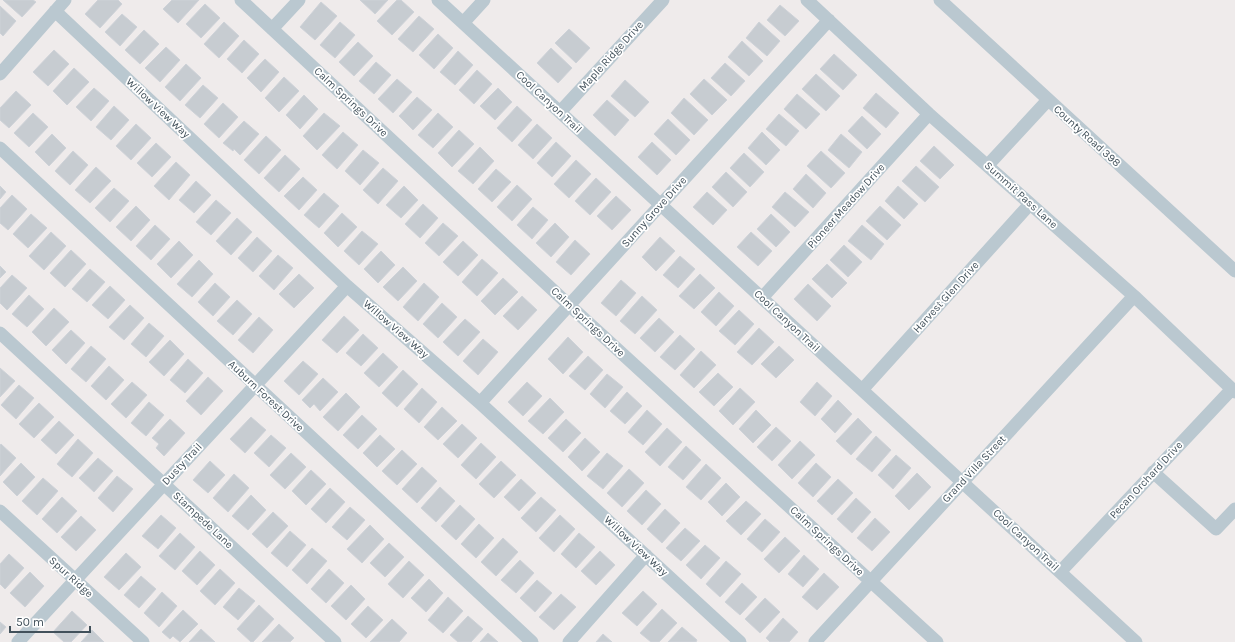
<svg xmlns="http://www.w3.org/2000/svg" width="1235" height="642" viewBox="0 0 1235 642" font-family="Karla,sans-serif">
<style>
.building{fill:#c7ccd1;stroke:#ced2d8}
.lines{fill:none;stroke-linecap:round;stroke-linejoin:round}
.minor{stroke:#bac8d0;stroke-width:13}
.labels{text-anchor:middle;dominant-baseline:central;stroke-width:3.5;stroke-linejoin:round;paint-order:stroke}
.street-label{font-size:11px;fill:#42515b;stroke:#fff}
</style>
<rect width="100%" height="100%" fill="#efebeb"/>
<!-- building -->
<path class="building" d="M3 0H33L36 2 22 17Z
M98 0H118L122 4 100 28 85 14Z
M172 0H199L178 23 163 9Z
M360 0H388L375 14Z
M397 0H401L414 12 392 35 377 21Z
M321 2 337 16 315 40 300 27Z
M205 4 220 18 201 38 186 24Z
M780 5 799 21 785 36 767 20Z
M0 6 16 21 3 36 0 33Z
M122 14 137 27 120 46 105 32Z
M419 16 434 29 413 52 398 39Z
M224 22 239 36 219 58 204 44Z
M340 22 355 35 335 58 320 45Z
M759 22 780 41 767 56 746 38Z
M569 29 590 48 576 63 555 43Z
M144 30 159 44 140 64 125 50Z
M438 34 453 48 434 69 419 55Z
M244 40 259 54 242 73 227 59Z
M742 41 763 61 749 76 728 57Z
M358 42 373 56 354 76 339 62Z
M166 47 180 60 160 82 145 68Z
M551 48 572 68 558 83 537 63Z
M54 50 69 64 48 86 33 72Z
M458 51 473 65 455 85 440 72Z
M834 54 857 75 843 90 820 69Z
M265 59 279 72 261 92 247 78Z
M376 62 391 75 374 94 359 81Z
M725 63 745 81 731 96 711 78Z
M186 64 201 78 180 101 165 87Z
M74 68 89 82 67 105 53 91Z
M477 70 492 84 474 104 459 90Z
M816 74 840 96 826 111 802 89Z
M284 77 299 91 279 112 265 98Z
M397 79 412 92 393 113 378 99Z
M704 79 727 100 712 115 690 94Z
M625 80 649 102 635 117 611 96Z
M203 85 218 98 200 118 185 105Z
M94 88 109 101 91 121 76 107Z
M498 88 512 102 495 120 480 106Z
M16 91 31 105 9 128 0 120V108Z
M876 93 899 113 886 128 863 108Z
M797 94 820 114 806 129 784 109Z
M304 95 318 109 300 129 286 115Z
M417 97 432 110 413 130 399 116Z
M684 98 708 120 694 135 671 113Z
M607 100 629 120 615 136 593 115Z
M223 103 238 117 219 138 204 124Z
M114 106 129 120 111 140 96 127Z
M517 106 532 120 512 142 497 128Z
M33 113 48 127 29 147 14 133Z
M324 113 340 126 317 150 303 136Z
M438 113 453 127 433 148 418 135Z
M779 114 799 131 786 146 766 129Z
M862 116 881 134 867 149 848 131Z
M668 119 690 140 676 155 654 134Z
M244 121 259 134 240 155 234 149 233 151 223 143Z
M136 124 151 138 131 160 116 146Z
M537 124 552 138 533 159 518 145Z
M459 130 474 144 452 167 438 153Z
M343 132 358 145 337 169 322 155Z
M762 132 780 150 766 165 748 148Z
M52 134 66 148 49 166 35 152Z
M841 134 862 152 849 168 828 150Z
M266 136 281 150 259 174 244 160Z
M556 142 571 156 552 177 537 163Z
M652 142 671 160 657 175 638 157Z
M156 143 171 157 152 177 137 163Z
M934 146 954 165 940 179 920 161Z
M480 147 494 161 473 184 458 171Z
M363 150 379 163 360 185 345 171Z
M73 151 88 165 70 185 55 171Z
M821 151 845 173 831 188 807 166Z
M744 153 764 172 750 187 730 168Z
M285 155 300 169 279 192 264 178Z
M576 160 591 174 569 198 554 184Z
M176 162 190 175 169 200 154 186Z
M916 166 939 187 925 202 902 181Z
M96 167 111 181 90 203 75 190Z
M383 168 398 181 378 204 363 190Z
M496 169 511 182 492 202 478 189Z
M726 172 747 192 733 207 712 187Z
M806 174 826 193 813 208 793 189Z
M303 177 317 190 299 210 284 196Z
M596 178 611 192 590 215 575 201Z
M196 181 211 195 194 213 179 200Z
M517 185 532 199 512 221 497 207Z
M0 186 6 192 0 199Z
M404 186 418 200 401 218 386 205Z
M898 186 918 204 904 219 885 201Z
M114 188 129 201 110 222 95 208Z
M707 192 727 210 713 225 693 207Z
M785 192 809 212 795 227 772 207Z
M324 193 339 206 319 228 304 215Z
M12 195 27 209 8 230 0 223V208Z
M616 196 631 210 612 230 597 216Z
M216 200 231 213 211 235 196 222Z
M423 204 438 218 420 238 405 224Z
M136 206 150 220 131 241 116 227Z
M880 206 901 225 887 240 866 221Z
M533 207 548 220 532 239 517 225Z
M342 213 357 227 338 247 324 233Z
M31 214 47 228 28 248 13 234Z
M771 214 790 232 776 247 757 229Z
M237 218 252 232 231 255 216 241Z
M443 223 458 236 439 256 425 243Z
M555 223 569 237 551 257 536 243Z
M155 225 170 239 151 260 136 246Z
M862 225 884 244 871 260 848 241Z
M362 231 378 244 359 265 344 251Z
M51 232 66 246 44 270 29 256Z
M751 232 772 251 758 266 737 247Z
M257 237 272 251 253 272 238 258Z
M660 237 675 251 656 271 642 257Z
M575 240 590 254 571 275 556 262Z
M179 241 193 255 171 278 157 264Z
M463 241 478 255 458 276 443 262Z
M844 245 862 262 848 277 830 260Z
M71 250 86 264 65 287 50 273Z
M381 251 395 265 378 283 364 269Z
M278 255 293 268 274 290 259 276Z
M680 256 695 269 678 288 663 275Z
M482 259 498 273 477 296 462 282Z
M199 260 213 274 192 297 177 284Z
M827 264 847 283 832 298 812 279Z
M0 266 6 272 0 278Z
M403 267 417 281 398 301 383 287Z
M90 269 105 282 87 302 72 289Z
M299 274 314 288 294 308 279 294Z
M700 274 715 288 694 309 679 296Z
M12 275 27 288 7 310 0 303V288Z
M503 278 518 292 495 315 481 301Z
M621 280 636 293 616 316 601 303Z
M215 283 230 297 213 316 198 302Z
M424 283 439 297 418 321 403 307Z
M808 284 831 306 817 321 794 299Z
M110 286 125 300 108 319 92 305Z
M719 292 734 306 716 326 701 312Z
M29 295 44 309 27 327 12 314Z
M522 296 537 310 518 330 503 316Z
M642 296 657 310 635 334 620 321Z
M237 300 252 314 233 335 217 321Z
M442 303 457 317 438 338 423 324Z
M130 305 144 318 124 340 109 327Z
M54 308 69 322 46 346 32 332Z
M739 310 754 324 735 345 719 331Z
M344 316 359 330 337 353 322 340Z
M259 317 273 330 253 353 238 340Z
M659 318 674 332 655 352 640 338Z
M465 319 480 332 458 356 443 342Z
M149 323 164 336 146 357 131 344Z
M759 328 774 342 752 365 737 352Z
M71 330 85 343 66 364 52 350Z
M363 334 378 348 361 366 346 353Z
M680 335 695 349 675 370 660 357Z
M568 337 583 352 563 374 548 359Z
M483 339 498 352 478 375 463 361Z
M170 340 184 354 164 376 149 362Z
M91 346 106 359 86 382 71 369Z
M779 346 794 360 776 378 761 364Z
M701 351 716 365 694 388 680 375Z
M383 353 398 367 379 387 364 373Z
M588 356 603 370 585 390 569 376Z
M188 359 203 373 185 393 170 380Z
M303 361 318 374 299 395 284 381Z
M109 366 124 380 106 400 91 386Z
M0 368 15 381 0 397Z
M403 370 418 384 397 407 382 393Z
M718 373 733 387 714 406 699 392Z
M607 374 623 387 605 408 590 394Z
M208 377 223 391 201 415 186 401Z
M323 378 338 392 320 411 314 404 310 408 302 400Z
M132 382 147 395 126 418 111 404Z
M527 382 542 396 523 416 508 402Z
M817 382 832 396 815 416 800 402Z
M19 385 34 398 16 419 1 405Z
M422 388 437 402 419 423 404 409Z
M740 388 755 402 733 425 719 411Z
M627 392 642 406 625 424 610 411Z
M346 393 360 407 338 431 323 417Z
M550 398 564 412 543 434 528 421Z
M838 400 852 414 835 433 821 419Z
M149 402 164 415 146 436 131 423Z
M39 403 54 417 34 438 19 424Z
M442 407 457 421 438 440 424 427Z
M647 410 662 424 643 445 628 432Z
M756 410 771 425 753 443 739 429Z
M362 415 377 429 358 449 343 435Z
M251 417 266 430 245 453 230 439Z
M858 418 872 432 851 455 836 441Z
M170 419 185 433 164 456 156 448 159 444 152 438Z
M566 419 581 433 563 452 548 438Z
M59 421 74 435 56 454 41 440Z
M462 424 477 438 458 458 443 444Z
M776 427 791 441 772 461 757 447Z
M667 428 682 442 660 466 645 452Z
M271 435 286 448 269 467 254 453Z
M380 435 395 449 377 467 363 453Z
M876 436 891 450 872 472 856 459Z
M585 438 600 452 582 471 568 457Z
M78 439 93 453 72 477 57 464Z
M800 441 815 455 792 479 778 465Z
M481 443 496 457 476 479 461 465Z
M1 444 16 458 0 476V445Z
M686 446 701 460 683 480 668 467Z
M402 450 417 464 397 485 382 471Z
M291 453 306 467 285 489 270 475Z
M607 453 623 466 603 489 587 476Z
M896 455 911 468 893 489 878 475Z
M98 458 113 471 94 492 79 478Z
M210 461 225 475 208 493 193 480Z
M501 461 516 475 494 498 479 484Z
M21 463 35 477 17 496 3 482Z
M816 463 831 477 813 497 798 483Z
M706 464 721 478 701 500 686 487Z
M422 467 437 481 417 503 402 489Z
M629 469 644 483 622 507 607 493Z
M311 470 326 484 306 505 292 491Z
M917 473 931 487 909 510 895 496Z
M234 474 249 488 228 512 213 498Z
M117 476 133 489 113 512 98 498Z
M43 478 58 491 37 515 22 501Z
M521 479 536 493 519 511 504 497Z
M838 479 853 493 832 515 817 501Z
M726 483 740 497 722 516 708 502Z
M440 487 455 501 436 522 421 508Z
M330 488 345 502 326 523 311 509Z
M646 490 661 504 642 525 627 511Z
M251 495 266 510 248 530 232 516Z
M62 497 77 511 57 533 42 519Z
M541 497 556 510 536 532 521 518Z
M856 498 871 512 852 533 837 519Z
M746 501 761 514 741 535 726 521Z
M460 505 475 519 456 540 441 526Z
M350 507 365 520 347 540 332 527Z
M665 509 680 523 662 543 647 529Z
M273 512 288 526 267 548 252 534Z
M161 515 176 528 158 549 142 536Z
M560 515 575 529 554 552 539 538Z
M81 516 96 530 76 551 61 537Z
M875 518 890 532 872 551 857 538Z
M765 519 780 532 762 552 747 539Z
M479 524 494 538 476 558 461 544Z
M370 525 384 539 362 563 347 549Z
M685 528 700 541 681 561 666 548Z
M290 531 306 545 287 567 271 553Z
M180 533 195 547 175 570 159 556Z
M579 533 595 547 576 568 561 554Z
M785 537 800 551 779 573 764 559Z
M503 538 518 552 496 576 481 562Z
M389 543 404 557 385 577 370 563Z
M705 545 720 558 701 579 686 565Z
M312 548 327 561 307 584 292 570Z
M200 551 215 565 197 585 182 571Z
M600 551 615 565 596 585 581 571Z
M126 553 141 567 119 590 104 577Z
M9 554 24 568 5 589 0 584V564Z
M804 555 819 569 803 587 788 574Z
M520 560 534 573 516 593 501 580Z
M409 561 424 575 403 598 388 584Z
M726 561 741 574 720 597 706 584Z
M220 569 235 583 215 605 200 591Z
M329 569 344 583 326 603 311 589Z
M30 572 44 586 25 607 10 593Z
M824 573 839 587 817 610 802 597Z
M141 576 156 589 139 608 124 595Z
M429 579 443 593 426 612 411 598Z
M537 580 552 593 535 612 520 598Z
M742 583 757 597 740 615 725 602Z
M351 585 365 599 346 620 331 606Z
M239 588 255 601 238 620 223 607Z
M643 591 657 604 637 626 622 613Z
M162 592 177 606 159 627 144 613Z
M561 594 576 607 554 630 539 617Z
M448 597 463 611 443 633 428 620Z
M765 598 780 612 760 633 745 619Z
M259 605 274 619 253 642H251L237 629Z
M368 606 383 620 366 638 351 624Z
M662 609 677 623 659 642H651L640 633Z
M183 610 198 624 180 642 173 636 170 639 162 632Z
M72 611 87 625 71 642H64L53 632Z
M468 616 483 629 471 642H458L450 635Z
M783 618 798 632 789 642H770L766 638Z
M392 619 407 633 399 642H370Z
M0 622 6 627 0 634Z
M279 624 294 638 290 642H262Z
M682 627 697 640 696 642H668Z
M201 629 215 642H189Z
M92 630 104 642H81Z
M488 633 498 642H480Z
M603 634 612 642H596Z"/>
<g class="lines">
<!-- minor -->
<path class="minor" d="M241 0 569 305 937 642
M438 0 1136 642
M807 0 929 114 1134 296 1235 392
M940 0 1235 271
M55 11 347 286 480 403 740 642
M463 23 484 0
M272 29 299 0
M0 74 65 0
M560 112 663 0
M0 148 532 642
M988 165 1048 100
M762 298 929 114
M0 333 335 642
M862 390 1030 204
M480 403 829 20
M1153 472 1216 529 1235 509
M0 511 143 642
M1060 572 1232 389
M18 642 347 286
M569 642 646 555
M815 642 1134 296"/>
</g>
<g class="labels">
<!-- street labels -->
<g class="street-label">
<text transform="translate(611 56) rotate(-48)">Maple Ridge Drive</text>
<text transform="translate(351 102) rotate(43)">Calm Springs Drive</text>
<text transform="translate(549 102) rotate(43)">Cool Canyon Trail</text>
<text transform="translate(158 108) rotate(43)">Willow View Way</text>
<text transform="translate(1087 136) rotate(42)">County Road 398</text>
<text transform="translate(1021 195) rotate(42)">Summit Pass Lane</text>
<text transform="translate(846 206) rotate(-48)">Pioneer Meadow Drive</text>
<text transform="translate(654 212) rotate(-48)">Sunny Grove Drive</text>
<text transform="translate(946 297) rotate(-48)">Harvest Glen Drive</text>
<text transform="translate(787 321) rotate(43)">Cool Canyon Trail</text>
<text transform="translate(588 322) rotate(43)">Calm Springs Drive</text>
<text transform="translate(396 329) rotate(41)">Willow View Way</text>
<text transform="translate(266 396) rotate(43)">Auburn Forest Drive</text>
<text transform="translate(182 464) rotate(-47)">Dusty Trail</text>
<text transform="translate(974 469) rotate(-47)">Grand Villa Street</text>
<text transform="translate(1146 480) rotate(-47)">Pecan Orchard Drive</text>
<text transform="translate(203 520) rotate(43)">Stampede Lane</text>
<text transform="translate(1026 540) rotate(43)">Cool Canyon Trail</text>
<text transform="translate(827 541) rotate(43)">Calm Springs Drive</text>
<text transform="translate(636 546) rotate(43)">Willow View Way</text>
<text transform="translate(71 577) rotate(42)">Spur Ridge</text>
</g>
</g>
<!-- scale -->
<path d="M10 626v6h80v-6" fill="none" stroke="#42515b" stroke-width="2"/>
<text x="16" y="626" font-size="12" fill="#42515b" stroke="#ffffff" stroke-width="3" paint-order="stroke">50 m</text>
</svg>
